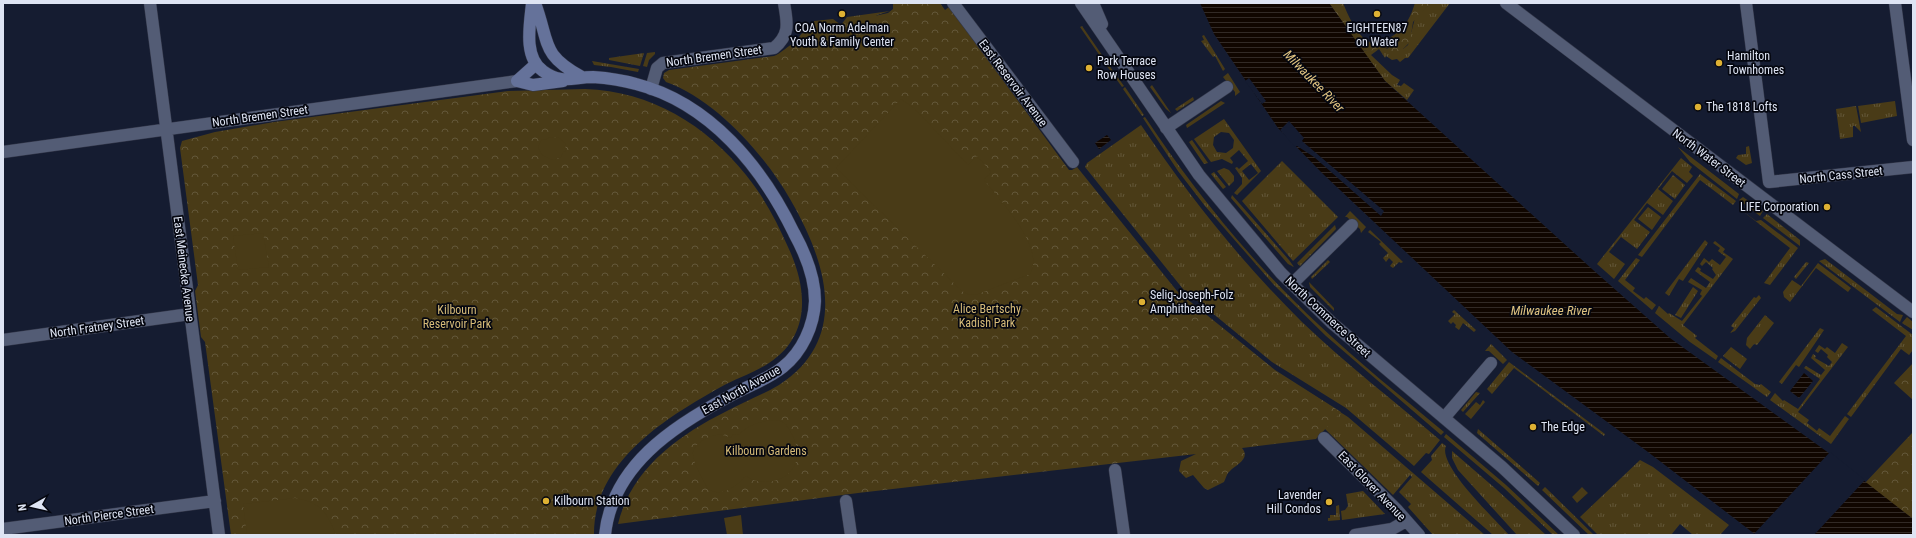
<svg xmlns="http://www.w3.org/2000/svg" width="1916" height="538" viewBox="0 0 1916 538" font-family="'Roboto Condensed',sans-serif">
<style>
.grass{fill:url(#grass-tufts);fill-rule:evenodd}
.forest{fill:url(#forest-crowns)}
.garden{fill:#493b17}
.water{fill:url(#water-rules)}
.pier{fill:#151c31}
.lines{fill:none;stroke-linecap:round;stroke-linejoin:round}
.street-casing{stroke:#333749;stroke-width:13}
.secondary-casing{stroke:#333749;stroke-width:13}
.street{stroke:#535c75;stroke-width:12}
.secondary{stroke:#65729a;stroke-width:12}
.poi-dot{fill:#deb133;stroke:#050710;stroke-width:1.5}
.labels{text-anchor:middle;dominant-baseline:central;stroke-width:3.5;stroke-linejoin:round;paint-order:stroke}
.poi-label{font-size:12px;fill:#dee4f3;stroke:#050710;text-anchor:start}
.street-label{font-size:12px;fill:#dee4f3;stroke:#050710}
.park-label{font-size:12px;fill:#d7bc79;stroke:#050710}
.water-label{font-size:13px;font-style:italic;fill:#dfc381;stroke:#050710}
</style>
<defs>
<pattern id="grass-tufts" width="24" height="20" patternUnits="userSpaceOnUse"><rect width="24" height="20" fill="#493b17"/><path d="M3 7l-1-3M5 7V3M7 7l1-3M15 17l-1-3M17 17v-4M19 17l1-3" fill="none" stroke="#635739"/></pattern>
<pattern id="forest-crowns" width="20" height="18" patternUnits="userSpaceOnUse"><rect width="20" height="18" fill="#493b17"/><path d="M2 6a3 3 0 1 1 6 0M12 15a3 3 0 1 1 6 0" fill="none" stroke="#635739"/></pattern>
<pattern id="water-rules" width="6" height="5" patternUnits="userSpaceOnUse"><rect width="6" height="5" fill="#100600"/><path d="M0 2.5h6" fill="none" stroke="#322a26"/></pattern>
</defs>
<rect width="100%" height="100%" fill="#151c31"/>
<!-- grass -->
<path class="grass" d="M1431 3H1450L1408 58H1405L1400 62 1397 59 1392 60 1386 56 1385 58 1379 49 1371 55 1392 75 1400 80 1397 85 1401 86 1404 83 1414 90 1407 100 1385 81 1362 50 1366 51 1379 46 1388 49H1403L1408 45 1415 18Z
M890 11 877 15 868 27 867 34 804 42 806 35 805 26 814 25V21L833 19 841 25 847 17Z
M1082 26 1102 55 1100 56 1080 27Z
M1204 35 1225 69 1223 71 1215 56 1213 57 1201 41 1204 40 1202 36Z
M655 52V54L649 60 647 67 643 66 647 53Z
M644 53 640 66 609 60V58Z
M1103 57 1124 86 1122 87 1101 58Z
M592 61 639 69 638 72 611 67 594 65Z
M1228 73 1240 92 1235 96V92L1223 77Z
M1152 85 1171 113 1166 109 1150 87Z
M1125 87 1144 115 1142 116 1123 89Z
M1193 97 1194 100 1177 111 1175 109Z
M1221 101 1225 103 1187 128 1186 125Z
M1895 101 1897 116 1861 123 1858 106Z
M1856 106 1861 132 1855 126H1853V137L1840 139 1836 109Z
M1145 117C1195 192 1253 264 1319 325 1359 363 1402 397 1444 432L1441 435 1326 336 1274 285 1205 206 1178 171 1143 118Z
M1224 119 1261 171 1237 195 1234 193 1242 184V178L1235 168 1237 167 1239 169 1248 161 1239 150 1230 158 1233 162 1232 164 1222 159 1211 162 1194 139ZM1221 132 1229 133 1234 140 1233 148 1226 153 1217 152 1213 145 1214 137ZM1251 164 1258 173 1249 180 1242 171Z
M1141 125C1189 196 1241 262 1302 322 1346 364 1394 401 1440 440L1429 454 1426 453 1414 466 1346 408 1272 362 1183 289 1085 167 1087 163Z
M1192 140 1208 163 1204 164 1189 142Z
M1749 146 1752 163 1746 165 1736 158 1738 155 1746 154V147Z
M1678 147 1739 194 1737 199 1690 162Z
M1681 158 1692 167 1689 172 1693 176 1687 183 1672 171 1658 189 1673 201 1663 215 1647 203 1634 220 1650 232 1637 249 1621 237 1609 252 1625 264 1614 279 1597 264Z
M1282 161 1338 217 1293 261 1242 201Z
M1224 168 1229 170 1234 176V181L1229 186 1217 171Z
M1214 172 1226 187 1223 189 1211 174Z
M1700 174 1736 201 1733 205 1700 180 1642 257 1638 255Z
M1673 175 1685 185 1675 199 1662 189Z
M1232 195 1289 260 1294 267 1288 264 1231 198Z
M1743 197 1763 211 1760 216 1739 200Z
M1648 207 1661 217 1652 230 1638 219Z
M1740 209 1756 221 1761 220 1798 248 1770 285 1764 283 1790 248Z
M1350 211 1366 227 1361 233 1360 229 1347 217H1345Z
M1767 214 1800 240V246L1763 218Z
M1335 225 1336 229 1300 266 1297 263Z
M1370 230 1403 262 1401 263 1399 262 1393 268 1390 266 1393 262 1389 258 1386 262 1383 258 1388 253 1379 244 1381 242 1368 232Z
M1705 240 1708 243 1683 281 1679 279 1669 296 1665 293Z
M1715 241 1725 249 1723 252 1733 259 1683 325 1697 336 1695 338 1718 356 1716 360 1690 342 1655 313 1659 306 1668 314 1669 313 1682 321 1702 296 1700 294 1702 290 1688 282 1691 278 1706 288 1710 282 1695 271 1698 267 1701 269 1700 271 1713 279 1716 275 1712 269 1713 268 1706 262 1702 266 1700 264 1704 258 1709 262 1712 259 1720 265 1726 257 1718 251 1720 248 1713 243Z
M1636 258 1640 260 1625 280 1635 288 1633 291 1644 299 1646 297 1656 305 1652 310 1618 281Z
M1825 259 1897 314 1903 315 1900 322 1819 261Z
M1328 260 1330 262 1312 279 1311 277Z
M1806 262 1809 263 1796 279 1794 277Z
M1818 263 1851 288 1848 292 1816 268 1790 302 1784 297 1783 292 1792 280 1801 286Z
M1309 282 1334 308V311L1310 287Z
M1693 287 1698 291 1681 318 1675 315Z
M1759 295 1761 298 1735 331 1730 333 1734 328 1731 326 1754 297 1756 298Z
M1855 297 1872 310 1876 307 1913 335V350L1909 355 1901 349 1851 417 1847 414 1906 336Z
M1454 310 1476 330 1474 332 1463 323 1459 330 1455 327 1456 325 1453 322 1451 324 1448 321 1455 314 1452 312Z
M1765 315 1774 323 1757 345 1754 344 1750 349 1746 345 1747 338Z
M1907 317 1913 322V330L1902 323Z
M1820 328 1824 330 1799 367 1796 365 1782 384 1779 382Z
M1842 343 1848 347 1798 412 1809 420 1807 423 1817 431 1819 428 1830 436 1845 416 1849 419 1831 444 1770 400 1775 393 1783 401 1784 400 1798 409 1820 379 1804 368 1806 366 1821 375 1825 370 1811 358 1813 354 1816 356 1815 358 1829 366 1832 362 1827 357 1828 355 1821 349 1818 353 1815 351 1819 345 1825 349 1827 347 1835 353Z
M1491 344 1507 360 1503 364 1489 351H1485Z
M1731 347 1747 359 1740 369 1723 356Z
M1721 358 1755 384 1760 385 1761 384 1771 392 1767 397 1718 362Z
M1509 362 1605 434 1604 436 1514 368 1492 394 1487 389Z
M1307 391 1348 417 1485 535H1433L1408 507 1411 504 1399 492 1412 477 1410 475 1393 495 1325 429Z
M1476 392 1480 393 1463 412 1461 410Z
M1483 400 1485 402 1471 419 1465 414 1476 402 1480 405Z
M1478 429 1540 483 1538 486 1477 433Z
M1446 434 1506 485 1559 535H1553L1504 488 1444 437Z
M1442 443 1446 446C1437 465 1496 520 1509 535H1493L1421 472 1432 460 1431 456Z
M1452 451 1496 489 1546 535H1517L1458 470 1452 458Z
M1640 460 1653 467 1729 525 1720 535H1693L1680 524 1671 535H1598L1580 517Z
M1545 487 1594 535H1589L1542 490Z
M1363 491 1385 514 1342 520 1341 511 1345 510 1348 506 1346 494Z
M1339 505 1340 520 1328 521V518H1330V515H1336V506Z"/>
<!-- forest -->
<path class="forest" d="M893 3H940L945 10 949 7 1069 170H1072L1077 167 1177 291 1275 370 1341 412 1316 439 1242 448C1251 459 1236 465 1230 471 1227 473 1226 478 1224 482L1208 490 1204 488 1193 475 1186 478 1179 471 1181 461 1196 454 858 493 618 524C631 470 677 436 725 412 743 402 762 395 779 385 852 338 825 259 790 199 765 155 715 99 666 82L663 78 664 73 669 70 774 56C782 53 788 45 795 43 798 40 800 34 803 33 812 28 821 33 827 39L867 34 870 17 888 13 893 9Z
M1329 3H1343C1348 15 1355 32 1366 40 1380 49 1401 32 1408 20 1411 15 1413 9 1415 3H1431L1413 22 1410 42 1403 49 1400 55C1393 56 1391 52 1387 48L1384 49 1379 46C1375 51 1368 52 1362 50Z
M585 89C651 91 706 125 746 175 764 197 777 222 788 247 807 287 812 335 769 363 754 373 735 379 719 388 664 419 593 463 594 535H231L205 342 201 337 195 291 198 285 180 148 182 141 215 132 274 122 508 91Z
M1913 363V400L1894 383Z
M1913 432V519L1865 483Z"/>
<!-- garden -->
<path class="garden" d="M901 99 914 108 968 165 977 156 991 172 984 180C999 199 1046 248 1030 274L978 294 969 295 962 291 836 168Z
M550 137 559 138 565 143 566 151 563 152 561 157 553 160C543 156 541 156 538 147L542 139 545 140Z
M263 233 269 267 238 270 233 236Z
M773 420C783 420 787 424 791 433 795 440 797 446 797 454 797 480 764 489 746 476 736 486 723 498 708 489 703 480 694 465 693 454 692 445 708 436 716 435 722 434 726 436 731 438L733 434 739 435C749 424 759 422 773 420Z
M1582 487 1588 493 1577 503 1572 497Z
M295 498C321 503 326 511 336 535H247L243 504Z
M741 515 743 535H727L724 518Z"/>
<!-- water -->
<path class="water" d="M1200 3H1329L1385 81 1592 269 1670 338 1826 451 1913 519V535H1756L1648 452 1512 352 1322 173 1278 128 1214 34Z
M1107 135 1111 140 1099 149 1095 143Z
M1804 373 1813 381 1799 398 1790 391Z"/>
<!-- pier -->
<path class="pier" d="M1249 78 1266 101 1262 104 1245 81Z
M1289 121 1304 138 1302 141 1384 211 1381 216 1314 157 1297 146 1295 147 1280 130Z
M1830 452 1865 480 1814 535H1753Z"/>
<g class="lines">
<defs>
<path id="street" d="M150 3 219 535
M953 3 1073 162
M1081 3 1199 175 1281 273 1332 323 1502 467 1574 535
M1093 3 1102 24
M1506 3 1913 312
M1746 3 1769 182
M1895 3 1913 140
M651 89 657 68 663 63 774 48C791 34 787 22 784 3
M1166 128 1227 87
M3 152 517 81
M1769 182 1913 167
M1292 284 1352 225
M3 340 190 314
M1444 418 1491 363
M1324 438 1397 510 1419 535
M1115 470 1124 535
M846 501 851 535
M3 529 215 501
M1355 535 1392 529 1406 521"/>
<path id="secondary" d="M532 3C530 24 523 57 543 71 562 85 573 77 593 77 608 78 622 80 636 84 710 103 762 167 794 233 805 253 815 278 815 301 814 326 802 352 783 367 767 380 747 386 730 396 673 426 612 466 605 535
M535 3C550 43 540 54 582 77
M517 81 533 85 563 81
M517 81 536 64"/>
</defs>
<!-- street casing -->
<use href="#street" class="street-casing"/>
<!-- secondary casing -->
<use href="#secondary" class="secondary-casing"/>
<!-- street -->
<use href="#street" class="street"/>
<!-- secondary -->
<use href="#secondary" class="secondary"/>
</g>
<!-- markers -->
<g class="poi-dot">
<circle cx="842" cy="14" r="4"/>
<circle cx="1377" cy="14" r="4"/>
<circle cx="1719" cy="63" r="4"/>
<circle cx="1089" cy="68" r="4"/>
<circle cx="1698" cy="107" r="4"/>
<circle cx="1827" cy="207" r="4"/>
<circle cx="1142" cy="302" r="4"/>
<circle cx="1533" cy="427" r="4"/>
<circle cx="546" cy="501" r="4"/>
<circle cx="1329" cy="502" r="4"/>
</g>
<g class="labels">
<!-- poi labels -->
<g class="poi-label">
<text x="842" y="28" text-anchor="middle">COA Norm Adelman<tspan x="842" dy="14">Youth &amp; Family Center</tspan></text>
<text x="1377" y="28" text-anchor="middle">EIGHTEEN87<tspan x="1377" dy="14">on Water</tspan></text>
<text x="1727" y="56">Hamilton<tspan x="1727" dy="14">Townhomes</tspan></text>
<text x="1097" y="61">Park Terrace<tspan x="1097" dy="14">Row Houses</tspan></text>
<text x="1706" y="107">The 1818 Lofts</text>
<text x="1819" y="207" text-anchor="end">LIFE Corporation</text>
<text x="1150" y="295">Selig-Joseph-Folz<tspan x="1150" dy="14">Amphitheater</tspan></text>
<text x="1541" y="427">The Edge</text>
<text x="1321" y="495" text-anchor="end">Lavender<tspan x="1321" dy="14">Hill Condos</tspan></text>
<text x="554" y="501">Kilbourn Station</text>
</g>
<!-- street labels -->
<g class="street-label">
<text transform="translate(714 56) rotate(-8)">North Bremen Street</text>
<text transform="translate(1013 83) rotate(53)">East Reservoir Avenue</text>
<text transform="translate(260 116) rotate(-8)">North Bremen Street</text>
<text transform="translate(1709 158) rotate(37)">North Water Street</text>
<text transform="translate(1841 175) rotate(-6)">North Cass Street</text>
<text transform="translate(184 269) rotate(83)">East Meinecke Avenue</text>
<text transform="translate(1328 317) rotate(43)">North Commerce Street</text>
<text transform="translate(97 327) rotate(-8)">North Fratney Street</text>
<text transform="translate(741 390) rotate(-29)">East North Avenue</text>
<text transform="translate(1372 486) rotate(46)">East Glover Avenue</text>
<text transform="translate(109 515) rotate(-8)">North Pierce Street</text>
</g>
<!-- park labels -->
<g class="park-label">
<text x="987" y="309">Alice Bertschy<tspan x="987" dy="14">Kadish Park</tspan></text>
<text x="457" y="310">Kilbourn<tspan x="457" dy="14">Reservoir Park</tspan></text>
<text x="766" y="451">Kilbourn Gardens</text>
</g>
<!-- water labels -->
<g class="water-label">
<text transform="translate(1314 81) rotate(46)">Milwaukee River</text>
<text x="1551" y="310">Milwaukee River</text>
</g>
</g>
<!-- border -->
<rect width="1916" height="538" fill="none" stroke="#dee4f3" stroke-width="8"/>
<!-- north arrow -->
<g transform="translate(32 506) rotate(262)" stroke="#050710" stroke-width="3" paint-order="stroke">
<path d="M0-3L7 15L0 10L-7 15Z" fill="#dee4f3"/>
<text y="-6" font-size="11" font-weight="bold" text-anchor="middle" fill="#dee4f3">N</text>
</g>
</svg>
